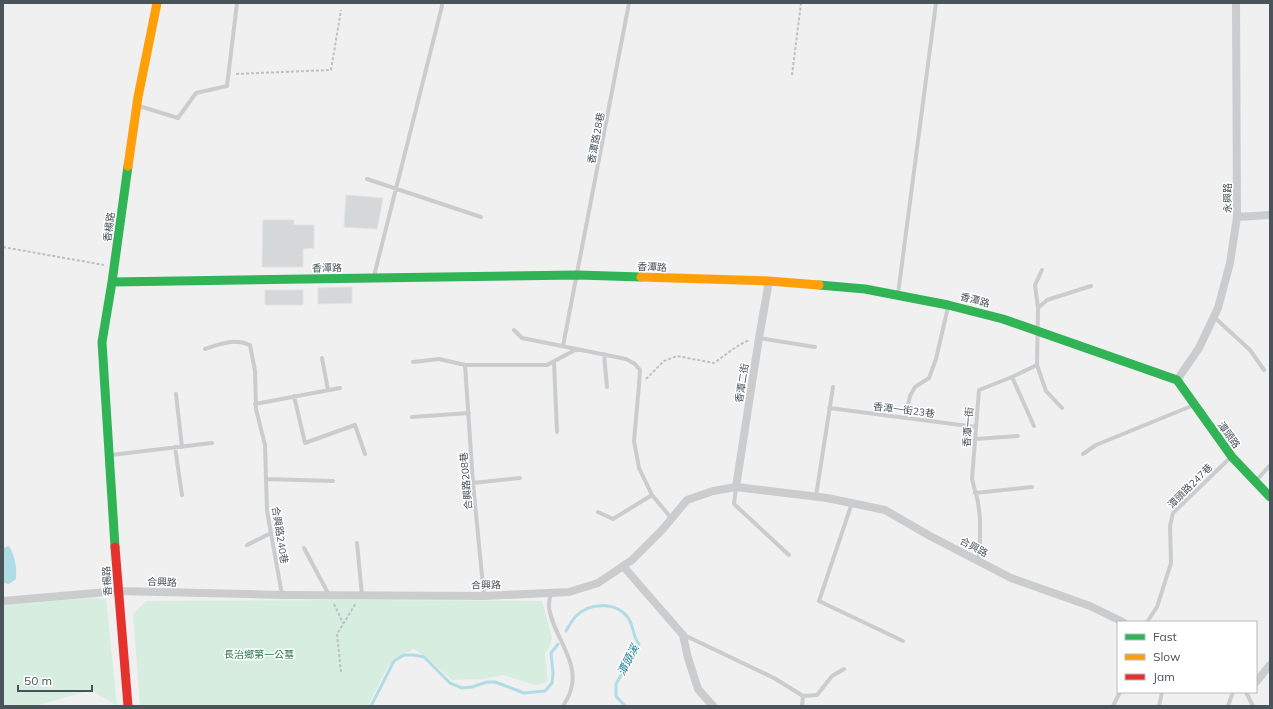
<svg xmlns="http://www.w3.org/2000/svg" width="1273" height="709" viewBox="0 0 1273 709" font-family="Mulish,'Noto Sans TC',sans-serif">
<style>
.green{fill:#d7eddf}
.water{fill:#b0dce6}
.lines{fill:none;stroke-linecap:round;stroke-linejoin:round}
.stream{stroke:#b0dce6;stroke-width:3}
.building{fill:#d6d7d9;stroke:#e2e2e3}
.path{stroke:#bac3c0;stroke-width:2;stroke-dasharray:3 2;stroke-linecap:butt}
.lane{stroke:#caccce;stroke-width:4}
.street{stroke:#caccce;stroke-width:8}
.fast{stroke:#30b455;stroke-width:9}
.slow{stroke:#ff9f0a;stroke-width:9}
.jam{stroke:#e5322d;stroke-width:9}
.labels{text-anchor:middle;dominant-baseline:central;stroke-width:3;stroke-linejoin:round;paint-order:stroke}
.street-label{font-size:10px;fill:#49535a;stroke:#fff}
.park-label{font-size:10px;fill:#22744a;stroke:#fff}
.water-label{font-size:11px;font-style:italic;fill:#1c7c93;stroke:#fff}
</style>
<rect width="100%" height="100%" fill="#f0f0f0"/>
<!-- green -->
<path class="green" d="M89 597 106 599 117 706 91 690 36 706H3V604Z
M349 600 542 601 552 637 550 645 545 654 548 682 535 685 503 675 482 679 452 680 428 659 414 649 393 660 387 668 368 706H140L133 614 146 601Z"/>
<!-- water -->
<path class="water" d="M9 546C15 556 17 568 16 579L9 584 3 583V548Z"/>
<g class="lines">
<!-- stream -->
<path class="stream" d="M566 631C569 626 572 620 576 616 591 601 620 602 630 621 634 629 633 637 639 644L616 684V696L625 706
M371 706 394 661 404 655H414L424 657 450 683 462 688 472 687 487 682H495L524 693 545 691 552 683 553 673 551 653 558 644"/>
</g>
<!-- building -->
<path class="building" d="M346 195 383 198 377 229 344 227Z
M263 220H294V225H314V248L303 249V267H262Z
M352 287V303L318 304V288Z
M265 290H303V305H265Z"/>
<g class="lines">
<!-- path -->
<path class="path" d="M236 74 331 70 341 10
M792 75 801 3
M3 247 104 265
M646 379 664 361 677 356 714 363C726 355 736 345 750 340
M334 604 343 623
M341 672 337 634 356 603"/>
<!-- lane -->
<path class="lane" d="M139 106 178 118 196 93 227 86 237 3
M367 179 481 217
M374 276 442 6V3
M898 294 936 3
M1038 308 1035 285 1042 270
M1214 317 1250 350 1264 370
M514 330 522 338 626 359 635 364 640 370 639 385 634 441 639 468 652 495 672 519
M759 338 815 347
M563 346 629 3
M205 349C220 344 234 338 250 345L255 371 256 409 265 445 267 511 282 595
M604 354 607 387
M322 358 328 390
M413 362 439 359 465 365
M554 362 557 432
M1037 365 1046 391 1062 408
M1012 377 1034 426
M176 394 182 447
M294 396 305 443 355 425 365 454
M255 404 340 388
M829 408 976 427
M412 417 469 413
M905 418 910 396 915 387 929 378 936 359 948 307
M975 439 1018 436
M175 447 182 495
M1083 454 1096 445 1194 405
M111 455 212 443
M266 479 333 481
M1256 481 1270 465
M473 483 520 478
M736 487 734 504 789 555
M975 493 1032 487
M816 496 833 387
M852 503 819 601 903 641
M598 512 613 519 652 495
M357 543 362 595
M247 545 271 533
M304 548 329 595
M978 560 980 543V518L978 502 972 479 979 390 1012 377 1037 365 1038 308 1047 300 1091 286
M551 593C550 597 549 602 549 606 551 633 580 661 571 689 570 695 566 701 563 706
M484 596 473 483 465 365H547L577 349
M1147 622 1157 607 1171 563 1170 526 1173 513 1231 457
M684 635 774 678 803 696 817 695 832 676 844 669
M1246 692 1253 706
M802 706 803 696
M1113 706 1120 692
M1159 706 1162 692
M1228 706 1233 692"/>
<!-- street -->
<path class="street" d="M1237 217 1270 215
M1177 380 1199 348 1218 308 1230 263 1237 217 1236 3
M736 487 759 338 769 281
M623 566 683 635 688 658 698 689 713 706
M3 601 118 591 282 595 484 596 569 592 598 583 632 560 662 530 687 500 713 491 736 487 827 498 885 510 930 536 1011 578 1090 606 1123 622
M1256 682 1270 665"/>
<!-- fast -->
<path class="fast" d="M112 282 578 275 641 277
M819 285 865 289 948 305 1003 319 1177 380 1232 457 1270 497
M115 547 102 342 112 282 128 166"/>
<!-- slow -->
<path class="slow" d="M128 166 138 97 157 3
M641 277 769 281 819 285"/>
<!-- jam -->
<path class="jam" d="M115 547 128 706"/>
</g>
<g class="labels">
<!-- street labels -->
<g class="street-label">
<text transform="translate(596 138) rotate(-79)">香潭路28巷</text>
<text transform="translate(1227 198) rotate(-90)">永興路</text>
<text transform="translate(109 227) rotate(-82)">香楊路</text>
<text transform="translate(652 267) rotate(2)">香潭路</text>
<text transform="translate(327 268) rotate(-1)">香潭路</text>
<text transform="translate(975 300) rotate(15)">香潭路</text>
<text transform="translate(742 383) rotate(-81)">香潭二街</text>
<text transform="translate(904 410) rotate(7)">香潭一街23巷</text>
<text transform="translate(968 427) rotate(-86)">香潭一街</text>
<text transform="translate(1229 435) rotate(54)">潭頭路</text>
<text transform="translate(466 481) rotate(-95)">合興路208巷</text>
<text transform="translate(1190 486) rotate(-45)">潭頭路247巷</text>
<text transform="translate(280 535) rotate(81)">合興路240巷</text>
<text transform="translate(974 547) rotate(28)">合興路</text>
<text transform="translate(107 581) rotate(-94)">香楊路</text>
<text transform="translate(162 582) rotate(2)">合興路</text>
<text transform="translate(486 585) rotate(-1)">合興路</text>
</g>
<!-- park labels -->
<g class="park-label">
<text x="259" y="654">長治鄉第一公墓</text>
</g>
<!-- water labels -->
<g class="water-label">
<text transform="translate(628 660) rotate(-63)">潭頭溪</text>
</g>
</g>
<!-- border -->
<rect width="1273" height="709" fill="none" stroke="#49535a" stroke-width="8"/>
<!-- legend -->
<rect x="1117" y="621" width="140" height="72" fill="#ffffff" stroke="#b6babd"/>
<rect x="1125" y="634" width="20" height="6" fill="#30b455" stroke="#b6babd"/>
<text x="1153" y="641" font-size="12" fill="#49535a">Fast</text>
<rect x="1125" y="654" width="20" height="6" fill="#ff9f0a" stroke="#b6babd"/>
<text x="1153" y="661" font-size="12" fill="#49535a">Slow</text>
<rect x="1125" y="674" width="20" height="6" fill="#e5322d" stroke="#b6babd"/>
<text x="1153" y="681" font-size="12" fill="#49535a">Jam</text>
<!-- scale -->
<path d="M18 685v6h74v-6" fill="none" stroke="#49535a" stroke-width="2"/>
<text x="24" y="685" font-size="12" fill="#49535a" stroke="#ffffff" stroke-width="3" paint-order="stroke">50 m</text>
</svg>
